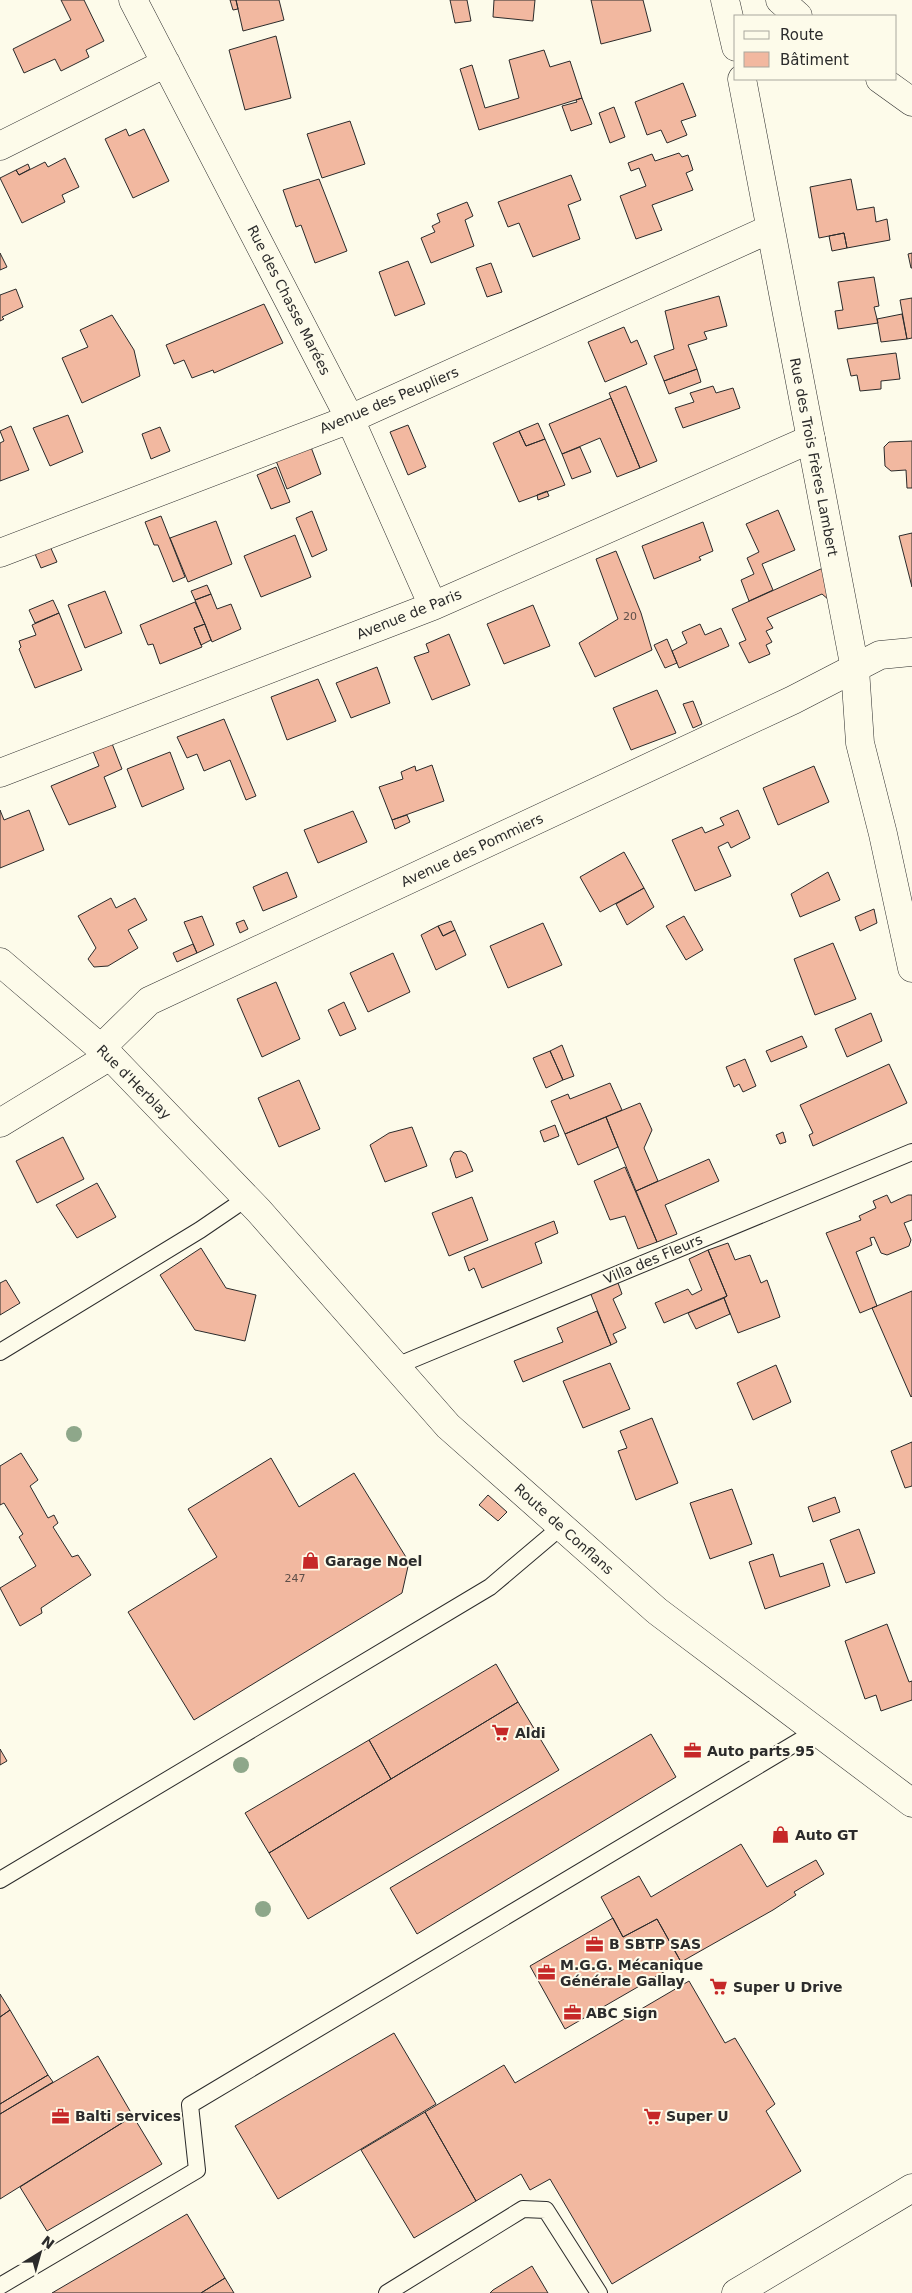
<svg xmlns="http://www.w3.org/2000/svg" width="912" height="2293" viewBox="0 0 912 2293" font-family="'DejaVu Sans',sans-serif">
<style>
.building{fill:#f2b8a0;stroke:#2b2b2b}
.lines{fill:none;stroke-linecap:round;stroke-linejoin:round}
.lane-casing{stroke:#2b2b2b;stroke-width:18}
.street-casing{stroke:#2b2b2b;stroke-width:29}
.secondary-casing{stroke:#2b2b2b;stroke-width:29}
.lane{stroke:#fdfbea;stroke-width:16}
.street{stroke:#fdfbea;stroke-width:28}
.secondary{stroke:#fdfbea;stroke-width:28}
.tree{fill:#8ea78a}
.labels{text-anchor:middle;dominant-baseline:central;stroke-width:4;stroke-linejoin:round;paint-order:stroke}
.number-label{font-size:11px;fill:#5d4e48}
.street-label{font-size:14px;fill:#2b2b2b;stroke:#fdfbea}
.poi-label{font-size:14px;font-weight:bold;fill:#2b2b2b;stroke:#fdfbea;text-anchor:start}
</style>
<rect width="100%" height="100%" fill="#fdfbea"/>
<!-- building -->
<path class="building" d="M61 0H84L104 41 86 50 89 57 61 71 55 59 24 73 13 49 71 20Z
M230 0H236L238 9 233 10Z
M236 0H279L284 20 243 31Z
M450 0H467L471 21 455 23Z
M494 0H535L533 21 493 17Z
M591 0H643L651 31 601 44Z
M276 36 291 98 245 110 229 50Z
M544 50 550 67 570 61 582 98 479 130 460 69 472 65 485 108 519 98 509 60Z
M683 83 696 116 681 121 687 135 667 143 661 130 647 135 635 102Z
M582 98 592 124 571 131 562 106 577 102 576 100Z
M614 107 625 137 610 143 599 113Z
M350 121 365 164 322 178 307 134Z
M126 129 129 136 144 129 169 181 133 198 105 139Z
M679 153 682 157 688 155 693 170 686 173 693 190 652 205 662 230 636 239 620 196 646 186 639 168 631 171 628 163 652 154 655 161Z
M65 158 79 187 62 195 65 202 22 223 0 178 16 170 19 175 45 162 48 167Z
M28 164 30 169 19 175 16 170Z
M571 175 581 200 568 205 580 239 533 257 519 223 508 227 498 202Z
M319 179 347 251 315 263 301 225 296 227 283 190Z
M851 179 857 210 874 207 876 222 887 219 890 240 847 248 844 233 819 238 810 187Z
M467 202 473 216 465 220 474 246 431 263 421 238 435 232 432 226 440 222 437 214Z
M844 233 847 248 832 251 829 236Z
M0 253 7 267 0 270Z
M912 253V268H911L908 254Z
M408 261 425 304 395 316 379 272Z
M491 263 502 292 487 297 476 268Z
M874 277 879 306 874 307 878 323 838 329 835 311 843 310 838 282Z
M16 289 23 307 2 317 4 319 0 321V295Z
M719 296 727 326 704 332 707 339 688 345 697 369 664 381 654 356 674 349 665 311Z
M912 298V338L907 339 900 300Z
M264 304 283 343 214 373 213 370 192 378 184 360 174 364 166 345Z
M902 314 907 339 881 342 877 319Z
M112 315 134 350 140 376 82 403 62 358 88 347 80 330Z
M624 327 631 343 637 340 647 364 605 382 588 342Z
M896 353 900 379 881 381V389L860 391 857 375 851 376 847 359Z
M697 369 701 382 669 394 664 381Z
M626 386 657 461 640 468 609 393Z
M713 386 716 393 733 388 740 408 683 428 675 408 694 402 690 393Z
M611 398 640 468 617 477 600 438 562 454 549 424Z
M68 415 83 452 50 466 33 428Z
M538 423 545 439 526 446 519 431Z
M408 425 426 467 408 475 390 432Z
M11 426 29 470 0 481V443L4 441 0 431Z
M160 427 170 451 151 459 142 434Z
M519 431 526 446 545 439 565 485 519 502 493 443Z
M308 439 321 474 287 489 273 453Z
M912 441V488H907L906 470 891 471 885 466 884 447 889 442Z
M580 447 591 472 572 479 562 454Z
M276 467 290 502 271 509 257 475Z
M547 491 549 496 538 500 537 495Z
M778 510 795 550 762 564 773 590 749 601 741 580 754 574 747 558 759 552 746 524Z
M312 511 327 550 312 557 296 518Z
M161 516 185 577 173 582 158 545H154L145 522Z
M216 521 232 564 188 582 170 538Z
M703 522 713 551 699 557 701 560 654 579 642 546Z
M912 533V587L899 536Z
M45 535 57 562 41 568 30 542Z
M295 535 311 577 261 597 244 556Z
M616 551 641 613 652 650 595 677 579 643 618 619 596 559Z
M823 568 829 600 822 594 767 618 773 628 766 631 772 642 766 645 770 654 749 663 739 643 746 640 732 609Z
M207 585 211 594 195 600 191 591Z
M105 591 122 633 85 648 68 605Z
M211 594 217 609 231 604 241 629 212 642 195 600Z
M53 600 59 613 35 623 29 610Z
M195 602 205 624 194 628 202 647 160 664 153 644 148 645 140 625Z
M533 605 550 646 504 664 487 624Z
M59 613 82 670 35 688 19 649 21 647 19 641 36 635 32 625Z
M205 624 211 640 201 645 194 628Z
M700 624 705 635 721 628 729 646 679 668 672 651 687 643 682 632Z
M449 634 470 685 432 700 414 657 429 652 426 644Z
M667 639 677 663 665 668 654 645Z
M377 667 390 703 351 718 336 683Z
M318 679 336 721 287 740 271 697Z
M657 690 676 733 631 750 613 708Z
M693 701 702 724 693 728 683 704Z
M224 719 256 796 246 800 230 760 204 771 197 754 187 758 177 737Z
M111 741 122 769 104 777 116 807 69 825 51 786 99 766 92 749Z
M170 752 184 789 142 807 127 769Z
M432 765 444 801 392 820 379 787 403 779 401 772 415 766 416 771Z
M814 766 829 802 778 825 763 788Z
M0 810 4 820 29 810 44 850 0 868Z
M738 810 750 838 731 848 728 842 718 847 731 876 695 891 672 840 702 827 705 833 724 825 720 818Z
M353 811 367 842 318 863 304 830Z
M407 815 410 822 395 829 392 820Z
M624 852 644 888 600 912 580 877Z
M287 872 297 897 263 911 253 887Z
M828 872 840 900 800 917 791 894Z
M644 888 654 907 627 925 616 904Z
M111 898 116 908 135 898 147 920 128 930 138 948 108 966 94 967 88 959 96 948 78 916Z
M874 909 877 923 860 931 855 917Z
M202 916 214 945 197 953 184 922Z
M684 916 703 950 686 960 666 926Z
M244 920 248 929 240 933 236 923Z
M451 921 455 930 443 936 438 926Z
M543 923 562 965 508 988 490 946Z
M438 926 443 936 455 930 466 955 436 970 421 935Z
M833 943 856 999 815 1015 794 959Z
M193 944 197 953 177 962 173 953Z
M393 953 410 992 368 1012 350 973Z
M276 982 300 1039 262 1057 237 999Z
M344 1002 356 1029 340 1036 328 1010Z
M871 1013 882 1041 847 1057 835 1029Z
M802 1036 807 1047 771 1062 766 1051Z
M562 1045 574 1076 563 1080 550 1051Z
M550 1051 563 1080 546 1088 533 1058Z
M745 1059 756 1086 743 1092 739 1084 734 1087 726 1067Z
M889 1064 907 1103 813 1146 809 1135 813 1133 800 1105Z
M299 1080 320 1129 279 1147 258 1098Z
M610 1083 622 1110 565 1134 551 1101 568 1094 570 1099Z
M640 1103 652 1130 644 1148 658 1181 636 1191 606 1117Z
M606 1117 618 1147 578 1165 565 1134Z
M555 1125 559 1136 544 1142 540 1131Z
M412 1127 427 1166 385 1182 370 1145 389 1133Z
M783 1132 786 1142 780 1144 776 1135Z
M63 1137 84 1179 37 1203 16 1161Z
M461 1151 466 1154 473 1171 456 1178 450 1159 454 1152Z
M709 1159 719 1181 665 1205 677 1234 657 1242 636 1191Z
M625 1167 657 1242 638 1249 625 1216 610 1220 594 1181Z
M97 1183 116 1217 77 1238 56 1205Z
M887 1195 891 1203 908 1195H912V1220L904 1223 911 1240 909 1246 887 1255 881 1253 874 1237 870 1238 872 1245 856 1252 877 1306 860 1313 826 1233 861 1220 859 1216 876 1208 873 1201Z
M472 1197 488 1240 449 1256 432 1213Z
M554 1221 558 1233 535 1243 542 1263 482 1288 474 1268 469 1271 464 1257Z
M728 1243 735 1260 750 1255 761 1283 767 1280 780 1317 738 1333 724 1298 727 1296 708 1250Z
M201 1248 226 1288 256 1295 245 1341 195 1330 160 1275Z
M708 1250 727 1296 664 1323 655 1303 688 1289 692 1295 702 1290 689 1259Z
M6 1280 20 1303 0 1315V1283Z
M617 1280 622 1294 613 1299 626 1328 613 1334 617 1342 611 1345 590 1292Z
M912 1291V1396L911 1397 872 1308Z
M724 1298 730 1314 696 1329 688 1313Z
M597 1311 611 1345 523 1382 514 1361 563 1342 557 1328Z
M610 1363 630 1409 583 1428 563 1381Z
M776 1365 791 1402 753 1420 737 1383Z
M652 1418 678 1483 636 1500 618 1451 627 1448 620 1431Z
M912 1442V1486L905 1488 891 1451Z
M21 1453 38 1480 30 1486 48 1518 54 1515 58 1523 53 1527 72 1557 78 1555 91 1575 41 1608 42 1613 20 1626 0 1588 36 1566 19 1537 23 1534 4 1503 0 1505V1466Z
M271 1458 299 1507 354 1473 409 1562 402 1593 194 1720 128 1612 217 1557 188 1509Z
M732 1489 752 1544 710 1559 690 1503Z
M488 1495 507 1512 498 1521 479 1505Z
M835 1497 840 1512 813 1522 808 1507Z
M859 1529 875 1573 846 1583 830 1540Z
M773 1554 780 1577 823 1563 830 1586 765 1609 749 1562Z
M887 1624 909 1682 912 1681V1700L881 1711 876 1695 865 1699 845 1641Z
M496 1664 518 1702 391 1779 369 1740Z
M518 1702 559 1770 308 1919 269 1853Z
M651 1734 676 1777 417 1934 390 1888Z
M369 1740 391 1779 269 1853 245 1813Z
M0 1749 7 1761 0 1765Z
M741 1844 767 1887 816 1860 824 1874 794 1892 796 1895 773 1910 681 1962 657 1919 623 1937 601 1897 639 1876 651 1897Z
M613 1918 623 1937 657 1919 681 1962 565 2029 530 1966Z
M689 1981 725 2043 735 2038 775 2104 766 2111 801 2171 612 2284 550 2179 530 2190 521 2174 476 2201 425 2112 504 2065 515 2083Z
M0 1994 10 2010 0 2017Z
M10 2010 48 2075 0 2104V2017Z
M394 2033 436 2104 278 2199 235 2126Z
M98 2056 133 2116 0 2199V2114Z
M48 2075 53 2082 0 2114V2104Z
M425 2112 476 2201 414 2238 361 2150Z
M133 2116 162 2164 47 2231 20 2187Z
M187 2214 225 2278 201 2293H52Z
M532 2266 548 2293H490L493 2290Z
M225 2278 234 2293H201Z"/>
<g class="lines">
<defs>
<path id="lane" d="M0 1352 200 1230 247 1198
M394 1367 912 1152
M0 1880 490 1587 561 1527
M0 2286 197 2170 190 2105 816 1731
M387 2293 523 2209 546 2210 599 2293"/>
<path id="street" d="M133 0 350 419 433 606
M780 0 798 16
M880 79 912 102
M0 146 166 63
M0 553 350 419 770 229
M0 773 433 606 811 439
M101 1048 149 1001 793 700 880 655 912 652
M0 1123 110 1056
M736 2293 912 2188"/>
<path id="secondary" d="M725 0 736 47
M742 79 855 669 860 743 883 834 912 968
M0 962 110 1056 259 1211 448 1426 657 1611 912 1803"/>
</defs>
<!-- lane casing -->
<use href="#lane" class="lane-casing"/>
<!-- street casing -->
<use href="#street" class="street-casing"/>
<!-- secondary casing -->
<use href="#secondary" class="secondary-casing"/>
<!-- lane -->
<use href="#lane" class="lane"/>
<!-- street -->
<use href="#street" class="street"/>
<!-- secondary -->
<use href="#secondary" class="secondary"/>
</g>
<!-- trees -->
<g class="tree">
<circle cx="74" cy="1434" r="8"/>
<circle cx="241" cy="1765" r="8"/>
<circle cx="263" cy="1909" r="8"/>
</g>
<!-- icons -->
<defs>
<symbol id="shop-bare" viewBox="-9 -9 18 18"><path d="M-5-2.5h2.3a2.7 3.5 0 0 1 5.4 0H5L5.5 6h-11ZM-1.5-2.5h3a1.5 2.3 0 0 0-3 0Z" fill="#c62828" stroke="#fdfbea" stroke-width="2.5" paint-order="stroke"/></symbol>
<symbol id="supermarket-bare" viewBox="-9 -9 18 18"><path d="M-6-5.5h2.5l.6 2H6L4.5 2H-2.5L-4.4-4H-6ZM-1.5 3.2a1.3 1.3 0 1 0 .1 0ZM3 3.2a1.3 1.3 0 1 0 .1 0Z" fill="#c62828" stroke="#fdfbea" stroke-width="2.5" paint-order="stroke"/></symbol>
<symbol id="office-bare" viewBox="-9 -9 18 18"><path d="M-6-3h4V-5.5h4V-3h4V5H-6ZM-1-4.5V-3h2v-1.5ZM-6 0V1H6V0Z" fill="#c62828" stroke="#fdfbea" stroke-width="2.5" paint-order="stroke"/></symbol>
</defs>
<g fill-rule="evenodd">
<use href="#shop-bare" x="298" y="1548" width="25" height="25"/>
<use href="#supermarket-bare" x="488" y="1720" width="25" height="25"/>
<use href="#office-bare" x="680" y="1738" width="25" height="25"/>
<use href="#shop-bare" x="768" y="1822" width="25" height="25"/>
<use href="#office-bare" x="582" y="1932" width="25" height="25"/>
<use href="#office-bare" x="534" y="1960" width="25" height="25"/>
<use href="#supermarket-bare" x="706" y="1974" width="25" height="25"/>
<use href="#office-bare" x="560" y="2000" width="25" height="25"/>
<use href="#office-bare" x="48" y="2104" width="25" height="25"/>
<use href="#supermarket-bare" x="640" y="2104" width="25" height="25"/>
</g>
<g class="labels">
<!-- number labels -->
<g class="number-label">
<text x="630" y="616">20</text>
<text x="295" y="1578">247</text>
</g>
<!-- street labels -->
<g class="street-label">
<text transform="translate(289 300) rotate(63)">Rue des Chasse Marées</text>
<text transform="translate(389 400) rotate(-23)">Avenue des Peupliers</text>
<text transform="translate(814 457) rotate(79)">Rue des Trois Frères Lambert</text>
<text transform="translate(409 614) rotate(-22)">Avenue de Paris</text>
<text transform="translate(472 850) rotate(-25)">Avenue des Pommiers</text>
<text transform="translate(134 1082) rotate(45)">Rue d'Herblay</text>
<text transform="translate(653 1259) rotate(-23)">Villa des Fleurs</text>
<text transform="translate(564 1529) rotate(42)">Route de Conflans</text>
</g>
<!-- poi labels -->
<g class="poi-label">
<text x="325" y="1561">Garage Noel</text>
<text x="515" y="1733">Aldi</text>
<text x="707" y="1751">Auto parts 95</text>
<text x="795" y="1835">Auto GT</text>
<text x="609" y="1944">B SBTP SAS</text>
<text x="560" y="1965">M.G.G. Mécanique<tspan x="560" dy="16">Générale Gallay</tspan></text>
<text x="733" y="1987">Super U Drive</text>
<text x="586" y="2013">ABC Sign</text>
<text x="75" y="2116">Balti services</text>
<text x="666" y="2116">Super U</text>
</g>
</g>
<!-- legend -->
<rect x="734" y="15" width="162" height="65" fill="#fdfbea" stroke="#a9a89e"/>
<rect x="744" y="31" width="25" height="8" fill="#fdfbea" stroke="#a9a89e"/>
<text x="780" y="40" font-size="15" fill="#2b2b2b">Route</text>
<rect x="744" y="52" width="25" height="15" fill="#f2b8a0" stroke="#a9a89e"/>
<text x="780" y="65" font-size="15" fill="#2b2b2b">Bâtiment</text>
<!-- north arrow -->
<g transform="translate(40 2253) rotate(37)" stroke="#fdfbea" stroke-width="4" paint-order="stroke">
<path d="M0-4L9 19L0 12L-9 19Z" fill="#2b2b2b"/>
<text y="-8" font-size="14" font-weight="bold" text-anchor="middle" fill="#2b2b2b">N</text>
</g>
</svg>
